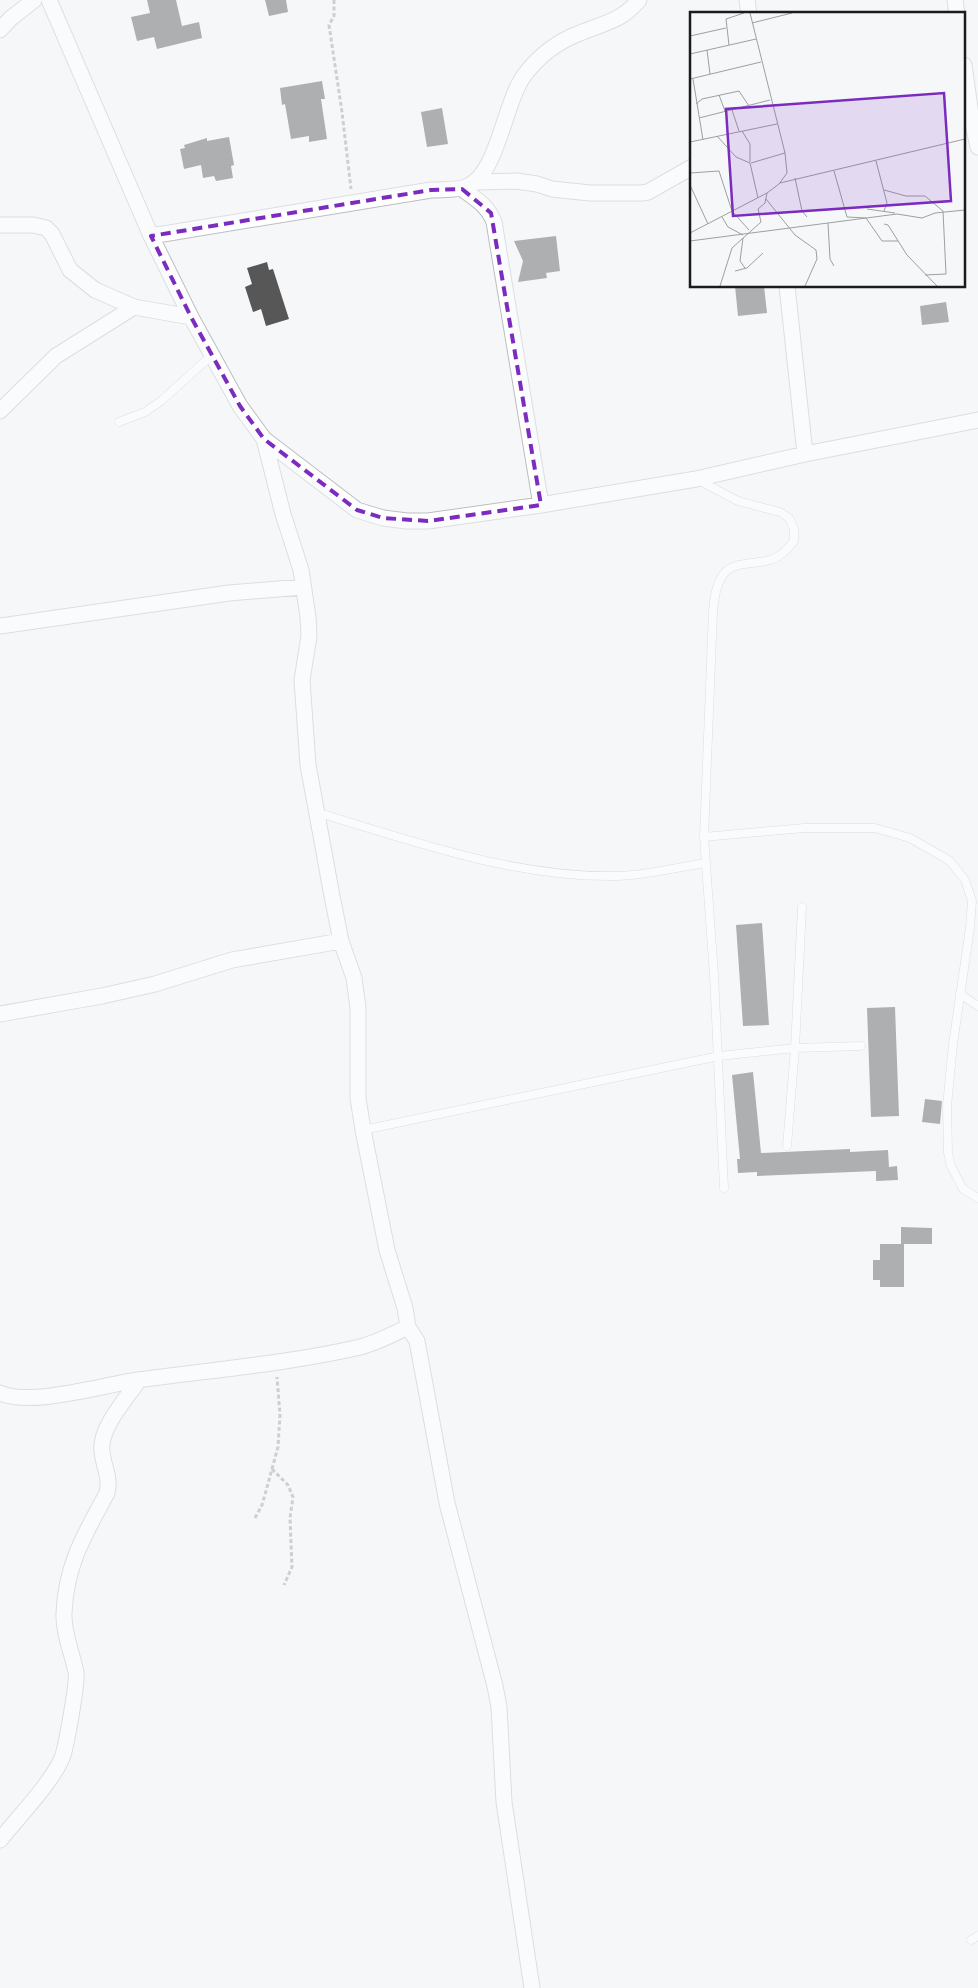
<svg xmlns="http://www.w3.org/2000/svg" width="978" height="1988" viewBox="0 0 978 1988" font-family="'Noto Sans',sans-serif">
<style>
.building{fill:#585758}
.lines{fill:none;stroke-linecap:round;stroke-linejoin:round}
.lane-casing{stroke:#bcbec0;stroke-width:9}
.street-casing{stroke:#bcbec0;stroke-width:17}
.path{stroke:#9d9d9f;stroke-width:3;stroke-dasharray:4 2.5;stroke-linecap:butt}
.lane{stroke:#fff;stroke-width:8}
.street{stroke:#fff;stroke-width:15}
.marked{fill:none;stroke:#7b2cbf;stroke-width:4;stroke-dasharray:10 6;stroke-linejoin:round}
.inset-road{fill:none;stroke:#9e9fa1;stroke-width:1}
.view{fill:#7b2cbf;fill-opacity:0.15;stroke:#7b2cbf;stroke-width:2.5}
.inset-edge{fill:none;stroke:#1b1b1c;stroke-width:2.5}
</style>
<rect width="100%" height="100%" fill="#f6f7f9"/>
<!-- building -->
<path class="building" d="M147 0H176L182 26 199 22 202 38 157 49 154 37 137 41 131 17 150 13Z
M265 0H286L288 12 269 16Z
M322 81 325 99H321L327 139 309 142V136L291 139 285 104 282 105 280 88Z
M442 108 448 144 427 147 421 112Z
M229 137 234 165 231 166 233 178 216 181 214 176 203 178 201 165 184 169 180 149 185 148 184 145 207 138V141Z
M556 236 560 271 546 273 547 278 518 282 523 261 514 241Z
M267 262 269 270 273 269 289 319 266 326 261 309 253 312 245 287 252 284 247 268Z
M735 286H764L767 313 738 316Z
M946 302 949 322 922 325 920 306Z
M762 923 769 1025 743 1026 736 925Z
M895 1007 899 1116 871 1117 867 1008Z
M753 1072 761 1153 850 1149V1152L888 1150 889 1167 897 1166 898 1180 876 1181V1171L757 1176V1172L738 1173 737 1159H740L732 1075Z
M925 1099 942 1101 940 1124 922 1122Z
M901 1227 932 1228V1244H901Z
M880 1244H904V1287H880V1280H873V1260H880Z"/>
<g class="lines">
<defs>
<path id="lane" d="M119 422 145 412 161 401 212 355
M698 480 738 501 780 512 789 518 794 529V541C787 549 781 557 770 560 754 565 730 560 721 578 715 588 714 601 713 612L704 837 714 975 724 1188
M316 812C412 841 515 878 616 876 643 876 678 867 706 863
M704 837 804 828H875L910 838 950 861 965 880 972 901 970 928 953 1044 947 1106 948 1153 951 1166 963 1189 978 1198
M960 994 978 1006
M363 1130 719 1056 795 1048 861 1046
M787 1146 795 1048 802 907
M971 1940 978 1936"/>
<path id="street" d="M49 0 151 236 191 317 240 406 264 439 357 510 383 518 407 521H428L541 505 696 479 805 454 978 420
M747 0 749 14
M955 0 957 14
M0 30 10 19 34 0
M964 65 971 115 978 147
M476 182 516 181 537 184 552 189 590 193H642L648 192 692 167
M462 189C476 199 488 206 494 222L541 505
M0 225H33L46 228 52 234 70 270 95 290 134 307 191 317
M151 236 431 190C442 189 458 191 468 186 499 172 504 100 526 73 540 55 559 41 580 33 604 23 622 21 639 0
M787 286 805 454
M0 411 56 356 134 307
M264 439 283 514 301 570 308 617 309 636 302 680 308 765 332 896 341 941 354 978 358 1008V1098L363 1130 387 1250 405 1308 408 1327 417 1341 447 1503 495 1686 499 1707 504 1802 532 1988
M0 626 229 593 302 587
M0 1014 102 996 155 984 232 960 341 941
M0 1393C32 1407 102 1385 138 1380 211 1370 284 1364 356 1348 375 1344 391 1335 408 1327
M0 1840C19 1816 50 1785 62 1758 66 1748 78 1681 76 1672 72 1653 63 1632 64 1613 66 1564 85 1534 107 1493 111 1477 103 1466 102 1451 99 1428 127 1398 139 1380"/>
</defs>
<!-- lane casing -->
<use href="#lane" class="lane-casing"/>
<!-- street casing -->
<use href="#street" class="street-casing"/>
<!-- path -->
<path class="path" d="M334 0V16L329 25 342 112 351 189
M272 1469 288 1485 293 1497 290 1518 292 1567 284 1585
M255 1518 262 1505 266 1491 278 1447 280 1415 277 1377"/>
<!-- lane -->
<use href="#lane" class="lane"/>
<!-- street -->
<use href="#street" class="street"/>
</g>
<!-- marked area -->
<path d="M0 0H978V1988H0ZM462 189 491 213 541 505 428 521 383 518 357 510 264 439 240 406 191 317 151 236 431 190Z" fill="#f6f7f9" fill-opacity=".55" fill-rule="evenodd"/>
<path class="marked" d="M462 189 491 213 541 505 428 521 383 518 357 510 264 439 240 406 191 317 151 236 431 190Z"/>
<!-- overview -->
<g transform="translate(690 12)">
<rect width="275" height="275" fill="#f6f7f9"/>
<path class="inset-road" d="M62 11 102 1M0 24 36 16M39 33 36 7 54 1M17 38 20 62M0 42 66 27M0 67 71 50M3 67 13 128M29 83 35 99M6 92 12 87 49 79 59 94M42 98 49 119M9 106 80 88M52 119 60 132V150M27 124 46 145 60 151 68 186M0 130 87 112M186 149 197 191 194 199M61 151 95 141M144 159 157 205 176 206 192 229H208M0 161 29 159 42 199 59 218M105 166 112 199 117 205M90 171 275 127M0 173 18 212M194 178 216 184H235L253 199 256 262 235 263M76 187 105 223 126 238 127 247 115 274M177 197 205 201M32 205 38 215 53 223M138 211 140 247 144 254M194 212 198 213 217 243 247 274M0 221 77 181 89 172 97 161 95 141 60 1M53 226 50 249 55 256M0 229 207 202 232 206 245 201 275 198M45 259 57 256 73 241M30 274 42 236 71 210 68 197 75 191 77 181"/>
<path class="view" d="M254 81 261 189 43 204 36 97Z"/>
<rect width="275" height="275" class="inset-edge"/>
</g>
</svg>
